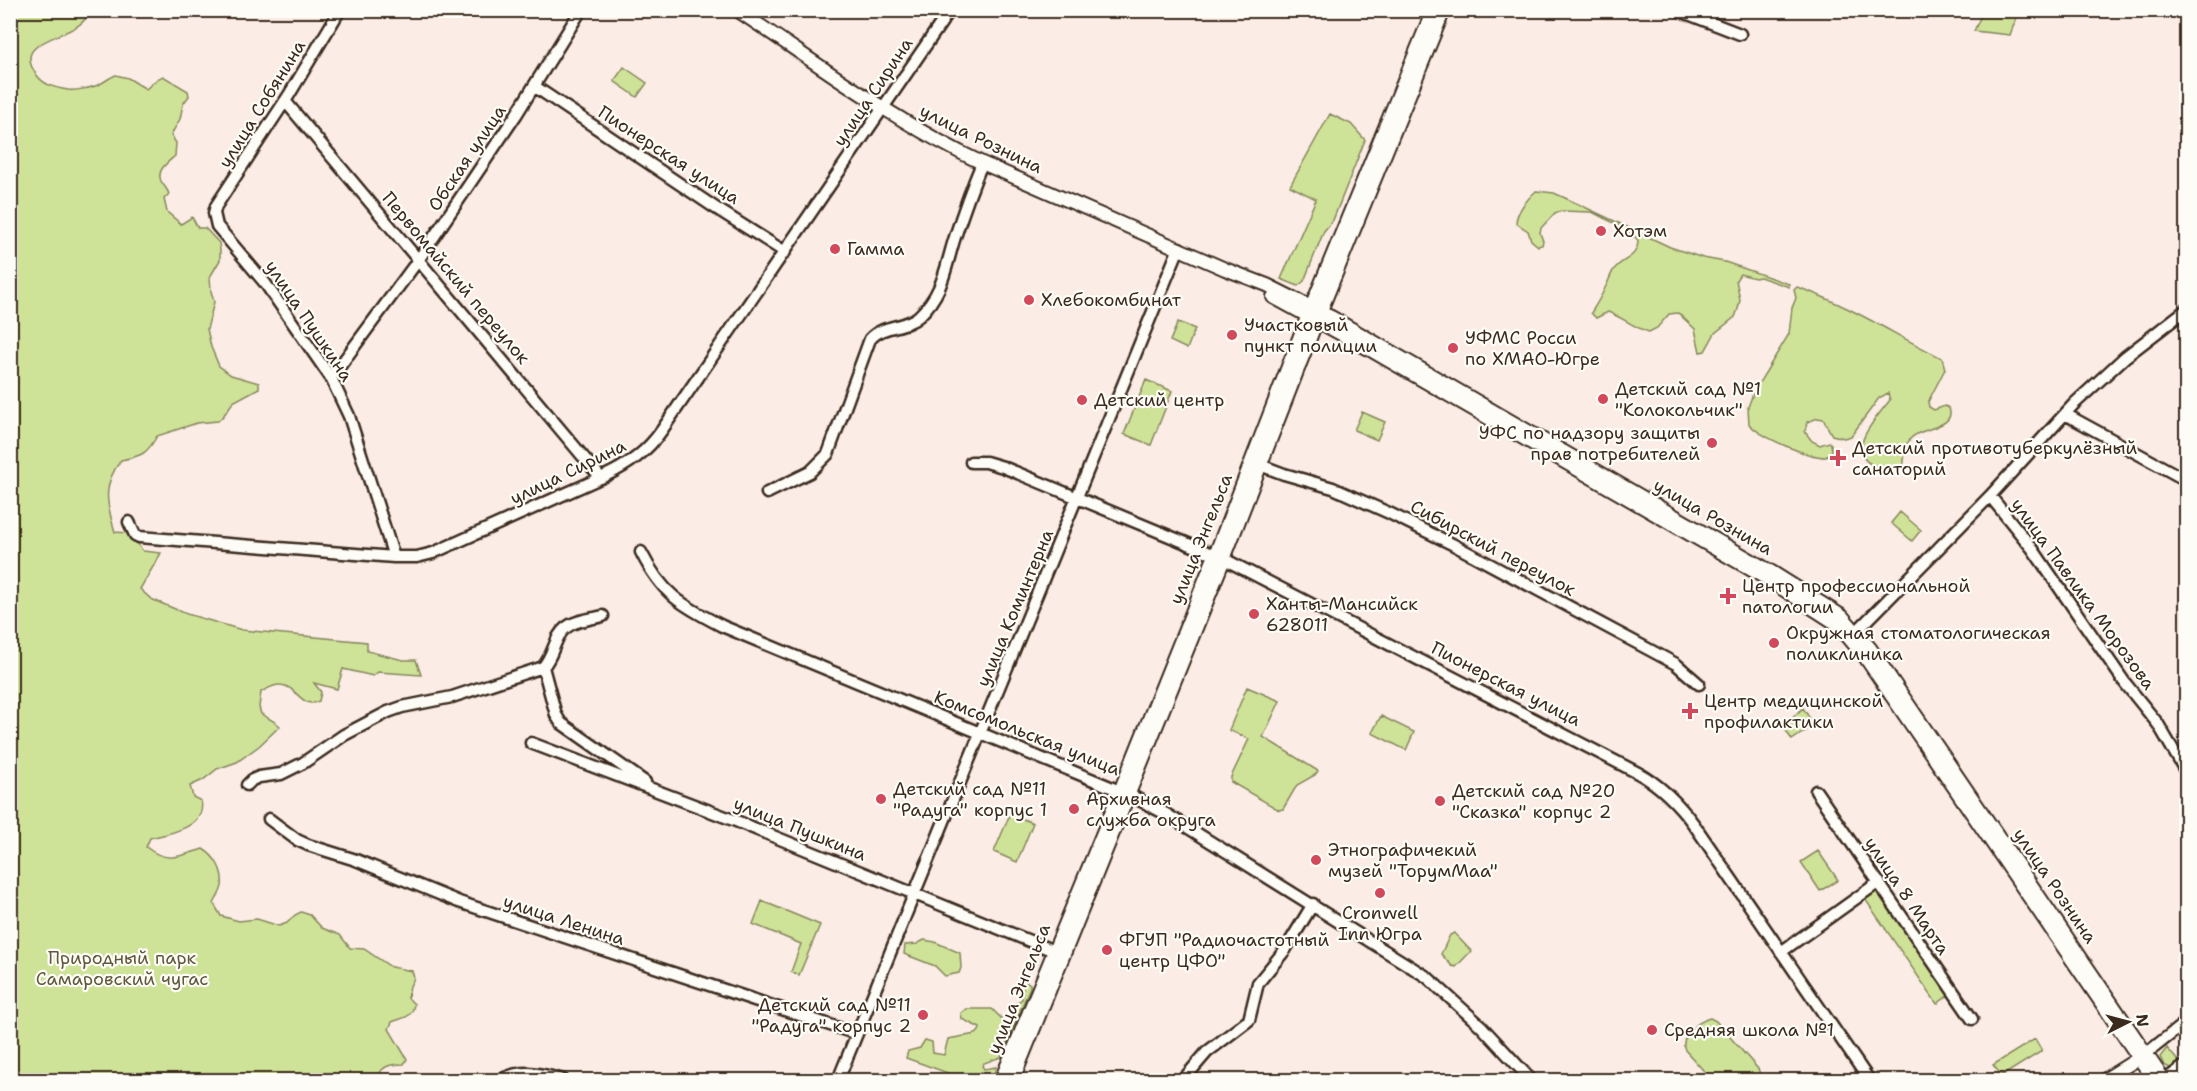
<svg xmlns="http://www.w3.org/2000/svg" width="2197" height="1091" viewBox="0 0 2197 1091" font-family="'Shantell Sans',sans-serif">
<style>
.green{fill:#cfe398;stroke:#85865b;stroke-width:1.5}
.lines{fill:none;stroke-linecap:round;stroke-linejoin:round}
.minor-casing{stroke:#3b2a1e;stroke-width:15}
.major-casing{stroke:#3b2a1e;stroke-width:16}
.minor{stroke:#fdfcf7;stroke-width:10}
.major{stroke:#fdfcf7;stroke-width:12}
.poi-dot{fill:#d1495b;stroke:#fdfcf7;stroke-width:2}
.labels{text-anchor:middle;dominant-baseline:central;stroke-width:4.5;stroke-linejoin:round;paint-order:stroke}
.street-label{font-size:18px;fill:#3b2a1e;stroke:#fdfcf7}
.poi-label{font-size:18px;fill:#3b2a1e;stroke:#fdfcf7;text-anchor:start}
.park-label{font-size:18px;fill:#60583c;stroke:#fdfcf7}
</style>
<rect width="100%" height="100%" fill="#fbece6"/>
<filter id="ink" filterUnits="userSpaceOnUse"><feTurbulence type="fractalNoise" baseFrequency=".0167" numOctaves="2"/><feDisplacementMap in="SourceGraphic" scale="12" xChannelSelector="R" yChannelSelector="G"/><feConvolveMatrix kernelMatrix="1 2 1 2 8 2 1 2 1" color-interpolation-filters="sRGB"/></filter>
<g filter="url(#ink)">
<!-- green -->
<path class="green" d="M10 11H89C84 40 8 35 36 74 43 85 55 88 68 90 76 91 92 88 100 84 106 81 110 77 116 75L128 78 146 89 157 79 163 76 188 91 189 96 183 104 180 119 171 135 176 143 175 156C168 162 156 170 161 181 163 185 167 188 169 194L164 199 167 212 181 224 192 217 198 228H205L219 243 220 250V260L210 277 211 291 214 302 207 329 211 347 219 366 231 375 259 383V388L233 402 224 415 218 421 197 423 157 436C147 454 142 456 121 460 102 485 106 502 115 532L128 533 143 551 161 553 140 589 151 599 187 614 242 630 367 642V651L403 660H416L421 675 378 672 373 676 343 669 337 689 314 683 321 692 319 701C302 710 297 686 281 685 274 684 267 689 261 692L259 707 261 714 275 722 280 726 259 746 237 762 217 769 203 780 190 786 193 797 201 801C207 827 169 834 150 838L146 847C167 864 180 856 203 849 215 856 224 871 222 886 221 892 216 899 214 904L221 916 239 921 257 919 279 926 287 923 295 915 301 912 310 915 322 928 340 935 350 948 364 949 391 967 412 971 414 978 410 986 408 998 414 1004C412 1019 403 1017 392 1022L389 1029 407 1059 404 1064C390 1064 380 1066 377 1080H11Z
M1983 11V10L2019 11 2010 35 1974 31Z
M624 67 647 83 637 97 614 81Z
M1330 114 1351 124 1365 140 1333 220 1324 231 1304 281 1298 286 1281 279 1316 199 1290 186Z
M1536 191 1554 193 1563 197 1670 247 1703 258 1725 262 1789 284V287L1760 277 1755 278 1740 274 1736 280 1740 300 1738 309 1735 317 1715 333 1705 351 1700 352 1695 329 1678 313 1669 314 1657 328 1649 332C1634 328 1622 317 1608 312L1596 318 1591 313C1596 305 1601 297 1605 288 1608 283 1610 276 1613 271 1620 258 1638 260 1638 240L1626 229 1592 212 1561 211 1555 213 1541 228 1540 233 1543 241 1542 245 1538 246 1531 240 1528 231 1516 223C1516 212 1528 198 1536 191Z
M1797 287C1849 305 1893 334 1942 358L1945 369 1928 402 1929 407 1934 410 1945 406 1949 408C1957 430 1916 426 1908 442 1904 449 1905 459 1903 467 1893 471 1886 470 1875 466 1842 453 1877 417 1890 400L1888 393 1879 398 1851 436 1844 438 1832 435 1823 419 1818 418 1807 422 1805 432 1812 441 1820 445 1829 442 1831 444 1832 451 1826 457C1807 457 1762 438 1749 424L1748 407 1754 391 1789 334 1792 308 1796 298 1794 290Z
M1178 322 1195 329 1187 349 1170 341Z
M1146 380 1172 391 1151 445 1124 434Z
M1362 412 1385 422 1377 440 1354 430Z
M1900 512 1921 530 1912 541 1891 523Z
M1247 687 1280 701 1263 737 1318 771 1315 775 1297 785 1283 809 1279 810 1231 782V777L1249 739 1229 730Z
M1803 708 1814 725 1792 740 1783 726Z
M1381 716 1414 732 1406 750 1372 733Z
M1010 814 1033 823 1017 862 994 852Z
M1818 851 1838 880 1820 891 1801 862Z
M1878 889 1950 994 1937 1004 1865 899Z
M762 901 820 925 799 975 791 972 801 944 753 924Z
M1454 933 1471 951 1456 967 1452 966 1441 954 1450 935Z
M924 940 935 942 960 953 961 968 959 973 945 976 935 966 904 954 905 945 917 944Z
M1027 982 1030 984V987L1001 1057 984 1063 982 1066 984 1069 996 1067 992 1080H967L906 1058 908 1051 920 1048 925 1040 932 1042 933 1053 944 1055 948 1039 976 1034 979 1031 980 1028 962 1019 961 1013 966 1009H992L1003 1020H1008L1015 1004 1022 999 1023 985Z
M1710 1018 1716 1021 1758 1069 1761 1076 1759 1080H1712L1685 1050C1679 1037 1698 1021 1710 1018Z
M2035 1039 2042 1051 2002 1076 1993 1065Z
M2167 1048 2179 1062 2170 1068 2164 1065 2160 1057Z"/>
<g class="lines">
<defs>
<path id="minor" d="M340 10 289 95 216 206 214 213 217 226 265 283 331 378 349 416 394 557
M1678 10 1740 34
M534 86 714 207 785 252
M285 101 601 478
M331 378 419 259 516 115 581 10
M2065 414 2186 480
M971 462H986L1003 467 1215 555
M1260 465 1284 474 1333 488 1389 513 1452 544 1676 664 1699 684
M767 493 810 472 828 454 870 339C883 324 905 329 919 316 944 292 945 268 955 237 963 212 972 187 982 163
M1990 496 2032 548 2125 683 2158 724 2186 772
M129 522 135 535 139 537 394 557H417L433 553 605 476C628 465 647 452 662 430L950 10
M641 552C662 594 681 605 722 626L1120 791
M1224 559 1638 773C1662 786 1679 804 1695 826L1869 1080
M1857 631 1990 496 2074 404 2125 357 2186 310
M543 667 556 715 561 723 645 782
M531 743 736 821 1054 951
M247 785 252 780 259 777 281 774 303 763 344 735 388 712 402 707 452 697 543 667C550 659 552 651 556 642 564 620 584 621 603 616
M1816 791 1972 1019
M1130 795 1166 814 1427 977 1481 1026 1531 1080
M269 819 297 840 308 845 356 860 459 902 857 1034
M1781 952 1879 882
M2147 1053 2186 1022
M501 1080C522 1068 542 1074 563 1080
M838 1080 1179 248
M1183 1080 1207 1052 1249 1020 1258 983 1285 950 1313 904
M2165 1080 2186 1065"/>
<path id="major" d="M737 10C817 63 895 122 982 163L1225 269 1267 285 1331 317 1775 574 1842 616 1870 648 2164 1080
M1273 297 1374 352 1764 577 1837 624 1865 657 2154 1080
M1001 1080 1120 791 1215 555 1308 315 1433 10
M1013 1080 1224 559 1317 320 1444 10
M2104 1080 2144 1055"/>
</defs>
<!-- minor casing -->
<use href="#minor" class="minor-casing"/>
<!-- major casing -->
<use href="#major" class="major-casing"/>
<!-- minor -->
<use href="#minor" class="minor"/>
<!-- major -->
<use href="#major" class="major"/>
</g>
</g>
<!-- markers -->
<g class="poi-dot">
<circle cx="1601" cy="231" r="6"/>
<circle cx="835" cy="249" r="6"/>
<circle cx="1029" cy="300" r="6"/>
<circle cx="1232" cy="335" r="6"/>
<circle cx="1453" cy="348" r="6"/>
<circle cx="1603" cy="399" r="6"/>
<circle cx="1082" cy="400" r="6"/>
<circle cx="1712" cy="443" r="6"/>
<path d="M1835 449h6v6h6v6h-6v6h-6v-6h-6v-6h6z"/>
<path d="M1725 587h6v6h6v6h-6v6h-6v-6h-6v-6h6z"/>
<circle cx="1254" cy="614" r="6"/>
<circle cx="1774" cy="643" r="6"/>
<path d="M1687 702h6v6h6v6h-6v6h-6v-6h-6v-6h6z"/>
<circle cx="881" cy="799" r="6"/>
<circle cx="1440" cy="801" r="6"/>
<circle cx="1074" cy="809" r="6"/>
<circle cx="1316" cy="860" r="6"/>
<circle cx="1380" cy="893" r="6"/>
<circle cx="1107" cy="950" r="6"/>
<circle cx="923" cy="1015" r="6"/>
<circle cx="1652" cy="1030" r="6"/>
</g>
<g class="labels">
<!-- street labels -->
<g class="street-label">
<text transform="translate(873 92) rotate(-56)">улица Сирина</text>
<text transform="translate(262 104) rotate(-58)">улица Собянина</text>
<text transform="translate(981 139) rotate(26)">улица Рознина</text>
<text transform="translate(669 155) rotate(33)">Пионерская улица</text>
<text transform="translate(467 158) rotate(-56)">Обская улица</text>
<text transform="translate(456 278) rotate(50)">Первомайский переулок</text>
<text transform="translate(309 321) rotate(56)">улица Пушкина</text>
<text transform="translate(568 472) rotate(-26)">улица Сирина</text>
<text transform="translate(1713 517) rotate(30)">улица Рознина</text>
<text transform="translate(1201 539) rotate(-68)">улица Энгельса</text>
<text transform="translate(1493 548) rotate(28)">Сибирский переулок</text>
<text transform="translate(2083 594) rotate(54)">улица Павлика Морозова</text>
<text transform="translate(1015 608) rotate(-67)">улица Коминтерна</text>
<text transform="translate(1506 684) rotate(27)">Пионерская улица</text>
<text transform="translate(1027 733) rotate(22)">Комсомольская улица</text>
<text transform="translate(800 829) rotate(22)">улица Пушкина</text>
<text transform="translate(2055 886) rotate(56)">улица Рознина</text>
<text transform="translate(1907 896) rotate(56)">улица 8 Марта</text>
<text transform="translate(564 920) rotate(18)">улица Ленина</text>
<text transform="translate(1019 989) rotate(-68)">улица Энгельса</text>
</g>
<!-- poi labels -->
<g class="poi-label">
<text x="1613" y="231">Хотэм</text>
<text x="847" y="249">Гамма</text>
<text x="1041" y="300">Хлебокомбинат</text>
<text x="1244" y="325">Участковый<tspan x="1244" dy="21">пункт полиции</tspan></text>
<text x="1465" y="338">УФМС Росси<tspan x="1465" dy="21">по ХМАО-Югре</tspan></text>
<text x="1615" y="389">Детский сад №1<tspan x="1615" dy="21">"Колокольчик"</tspan></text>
<text x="1094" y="400">Детский центр</text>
<text x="1700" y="433" text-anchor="end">УФС по надзору защиты<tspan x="1700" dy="21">прав потребителей</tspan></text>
<text x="1852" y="448">Детский противотуберкулёзный<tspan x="1852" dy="21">санаторий</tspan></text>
<text x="1742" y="586">Центр профессиональной<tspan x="1742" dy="21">патологии</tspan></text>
<text x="1266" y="604">Ханты-Мансийск<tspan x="1266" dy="21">628011</tspan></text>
<text x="1786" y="633">Окружная стоматологическая<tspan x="1786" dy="21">поликлиника</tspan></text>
<text x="1704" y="701">Центр медицинской<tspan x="1704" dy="21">профилактики</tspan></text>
<text x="893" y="789">Детский сад №11<tspan x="893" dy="21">"Радуга" корпус 1</tspan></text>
<text x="1452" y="791">Детский сад №20<tspan x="1452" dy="21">"Сказка" корпус 2</tspan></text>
<text x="1086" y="799">Архивная<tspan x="1086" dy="21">служба округа</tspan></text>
<text x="1328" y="850">Этнографичекий<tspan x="1328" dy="21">музей "ТорумМаа"</tspan></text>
<text x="1380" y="913" text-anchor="middle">Cronwell<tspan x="1380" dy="21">Inn Югра</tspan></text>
<text x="1119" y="940">ФГУП "Радиочастотный<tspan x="1119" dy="21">центр ЦФО"</tspan></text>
<text x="911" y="1005" text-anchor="end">Детский сад №11<tspan x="911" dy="21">"Радуга" корпус 2</tspan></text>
<text x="1664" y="1030">Средняя школа №1</text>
</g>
<!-- park labels -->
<g class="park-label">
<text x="122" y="958">Природный парк<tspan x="122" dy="21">Самаровский чугас</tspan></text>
</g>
</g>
<!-- margin -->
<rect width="2197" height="1091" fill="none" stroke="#fdfcf7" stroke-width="36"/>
<rect x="18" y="18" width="2161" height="1055" fill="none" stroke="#3b2a1e" stroke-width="2" filter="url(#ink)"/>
<!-- north arrow -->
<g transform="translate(2128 1022) rotate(84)" stroke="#fdfcf7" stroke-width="4.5" paint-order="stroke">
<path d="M0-4.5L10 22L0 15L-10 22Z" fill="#3b2a1e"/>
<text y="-9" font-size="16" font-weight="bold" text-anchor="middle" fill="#3b2a1e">N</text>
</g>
</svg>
